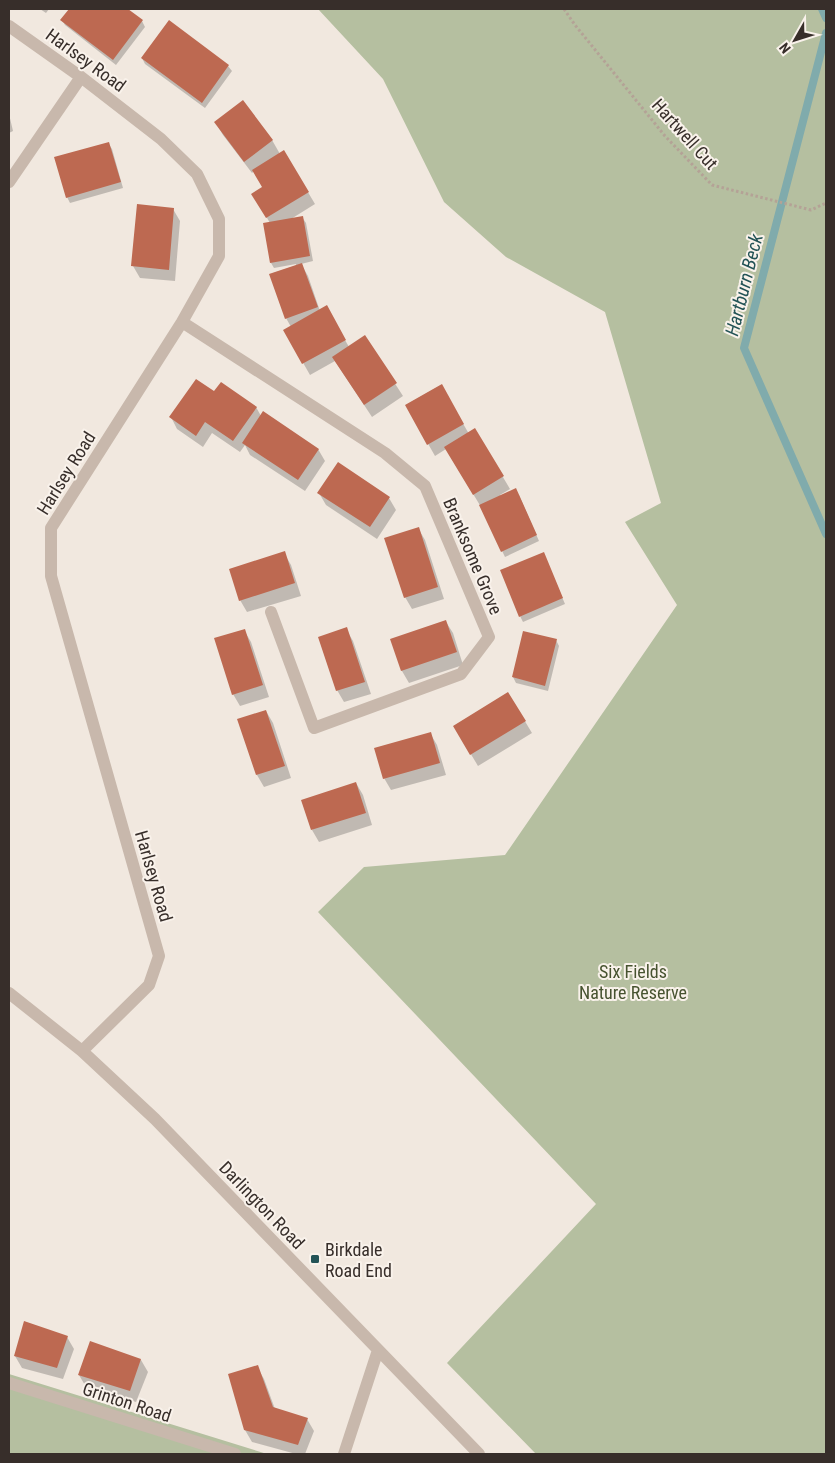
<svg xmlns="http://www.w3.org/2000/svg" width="835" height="1463" viewBox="0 0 835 1463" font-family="'Roboto Condensed',sans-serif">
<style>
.green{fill:#b5bfa0}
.shadow{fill:#0003}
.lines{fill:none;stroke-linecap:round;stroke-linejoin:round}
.stream{stroke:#80abac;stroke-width:8}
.building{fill:#bd6951}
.path{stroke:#b4a296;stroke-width:3;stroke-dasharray:2.5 2.5;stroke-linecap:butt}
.minor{stroke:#c8b8ac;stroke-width:12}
.poi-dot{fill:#235356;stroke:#f9f2eb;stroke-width:2}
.labels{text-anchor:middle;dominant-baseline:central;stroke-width:4;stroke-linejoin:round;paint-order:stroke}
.street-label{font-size:18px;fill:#372e2a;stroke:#f9f2eb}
.park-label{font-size:18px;fill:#475330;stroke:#f9f2eb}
.poi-label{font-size:18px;fill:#372e2a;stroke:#f9f2eb;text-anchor:start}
.water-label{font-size:19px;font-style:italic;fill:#235356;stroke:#f9f2eb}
</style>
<rect width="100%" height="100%" fill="#f1e8df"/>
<!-- green -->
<path class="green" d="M318 9H826V1454H536L447 1363 596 1204 318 912 364 867 505 855 677 605 625 522 661 503 605 312 506 257 444 202 383 79Z
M9 1374 267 1454H9Z"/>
<!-- shadow -->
<path class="shadow" d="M40 9H49L46 13Z
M70 9H126L142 21 145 27 116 65 65 25 62 20Z
M142 58 228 66 232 71 205 108 145 64Z
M9 114 13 131 9 133Z
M216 123 272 140 280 154 284 152 315 204 291 219 302 217 306 223 313 261 301 264 308 276 320 311 326 307 349 347 365 337 403 396 372 417 335 361 310 375 285 331 291 327 286 318 296 264 274 268 271 263 270 223 253 194 263 188 254 171 252 173 223 135Z
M108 143 112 149 123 188 70 203 67 197Z
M173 209 180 221 175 281 140 278 133 266Z
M441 385 469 434 475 430 510 489 500 495 501 497 519 495 539 541 505 557 481 507 446 449 435 456 406 405Z
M215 393 256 407 261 416 318 449 325 461 305 491 250 455 245 445 240 452 212 433 203 447 177 429 171 417Z
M319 493 389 498 396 510 377 539 326 505Z
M418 528 425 540 444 599 412 609 405 597Z
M284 553 291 565 301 596 247 612 240 600Z
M546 559 565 604 523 622 520 616Z
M446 622 453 633 463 665 409 683 402 671 392 640Z
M346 629 353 641 371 694 344 702 337 690Z
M244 630 251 642 269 697 240 706 233 694Z
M556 640 559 646 548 691 516 683 513 677Z
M508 693 532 733 478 766 454 726Z
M266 711 273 723 291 778 264 787 257 775Z
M430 733 437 745 446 775 391 790 384 778Z
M356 783 363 795 372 825 319 842 312 830Z
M67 1337 74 1349 63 1379 22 1368 15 1356Z
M141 1360 148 1372 136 1402 86 1387 79 1375Z
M257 1367 264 1379 275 1409 307 1419 314 1431 305 1454H296L252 1442 245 1430Z"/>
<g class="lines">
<!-- stream -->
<path class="stream" d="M822 9 826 18
M826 33 744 348 826 534"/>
</g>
<!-- building -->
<path class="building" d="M69 9H128L143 20 113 60 60 20Z
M169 20 229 65 202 103 141 58Z
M243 100 273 140 244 162 214 122Z
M109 142 121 182 66 198 54 157Z
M284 150 309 192 266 218 251 194 262 187 252 170Z
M137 204 174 208 169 270 131 266Z
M303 216 310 256 270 263 263 223Z
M302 263 318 307 285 319 269 274Z
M327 305 346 340 302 364 283 330Z
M365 335 397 383 364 405 332 357Z
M196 379 214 391 221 382 257 407 233 441 205 422 196 436 169 417Z
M442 384 464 424 427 445 405 405Z
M263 411 319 449 298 480 242 443Z
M475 428 504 476 473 495 444 447Z
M338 462 390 497 370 527 317 493Z
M516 488 537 535 501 552 479 505Z
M419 527 438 587 404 598 384 538Z
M285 551 295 583 239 601 229 569Z
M544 552 563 598 519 617 500 570Z
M446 620 457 652 401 671 390 639Z
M347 627 365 682 336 691 318 637Z
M245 629 263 685 232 695 214 638Z
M523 631 557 639 545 686 512 677Z
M508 692 526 721 470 755 453 726Z
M266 710 285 766 256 775 237 719Z
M431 732 440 763 383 779 374 748Z
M356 782 366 813 311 830 301 800Z
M24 1321 68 1336 57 1368 14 1356Z
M90 1341 141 1359 130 1391 78 1375Z
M258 1365 273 1407 308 1418 298 1445 244 1430 228 1374Z"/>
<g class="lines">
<!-- path -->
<path class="path" d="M564 9 575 25 665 136 712 185 811 210 826 203"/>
<!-- minor -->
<path class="minor" d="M9 26 81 77 161 139 197 174 219 219V256L182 322 51 528V576L159 956 149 985 82 1051
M9 182 81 77
M182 322 385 453 425 486 489 637 461 674 314 728 271 612
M9 993 82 1051 155 1119 479 1454
M9 1383 235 1454
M344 1454 378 1350"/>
</g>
<!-- markers -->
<rect class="poi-dot" x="310" y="1254" width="10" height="10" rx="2.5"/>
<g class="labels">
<!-- street labels -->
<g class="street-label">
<text transform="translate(86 60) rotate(36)">Harlsey Road</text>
<text transform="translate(685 134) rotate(48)">Hartwell Cut</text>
<text transform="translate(66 473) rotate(-58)">Harlsey Road</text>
<text transform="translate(473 556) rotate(67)">Branksome Grove</text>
<text transform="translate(154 876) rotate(74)">Harlsey Road</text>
<text transform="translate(262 1205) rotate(46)">Darlington Road</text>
<text transform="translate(127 1402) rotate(18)">Grinton Road</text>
</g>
<!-- park labels -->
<g class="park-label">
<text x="633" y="971">Six Fields<tspan x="633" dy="21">Nature Reserve</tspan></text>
</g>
<!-- poi labels -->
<g class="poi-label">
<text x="325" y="1249">Birkdale<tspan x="325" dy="21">Road End</tspan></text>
</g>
<!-- water labels -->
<g class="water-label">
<text transform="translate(744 285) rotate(-76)">Hartburn Beck</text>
</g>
</g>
<!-- border -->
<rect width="835" height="1463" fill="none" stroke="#372e2a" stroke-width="20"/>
<!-- north arrow -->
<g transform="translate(795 40) rotate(231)" stroke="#f9f2eb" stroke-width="4" paint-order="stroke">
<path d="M0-4L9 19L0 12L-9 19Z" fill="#372e2a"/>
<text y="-8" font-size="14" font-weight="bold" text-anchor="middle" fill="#372e2a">N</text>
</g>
</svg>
